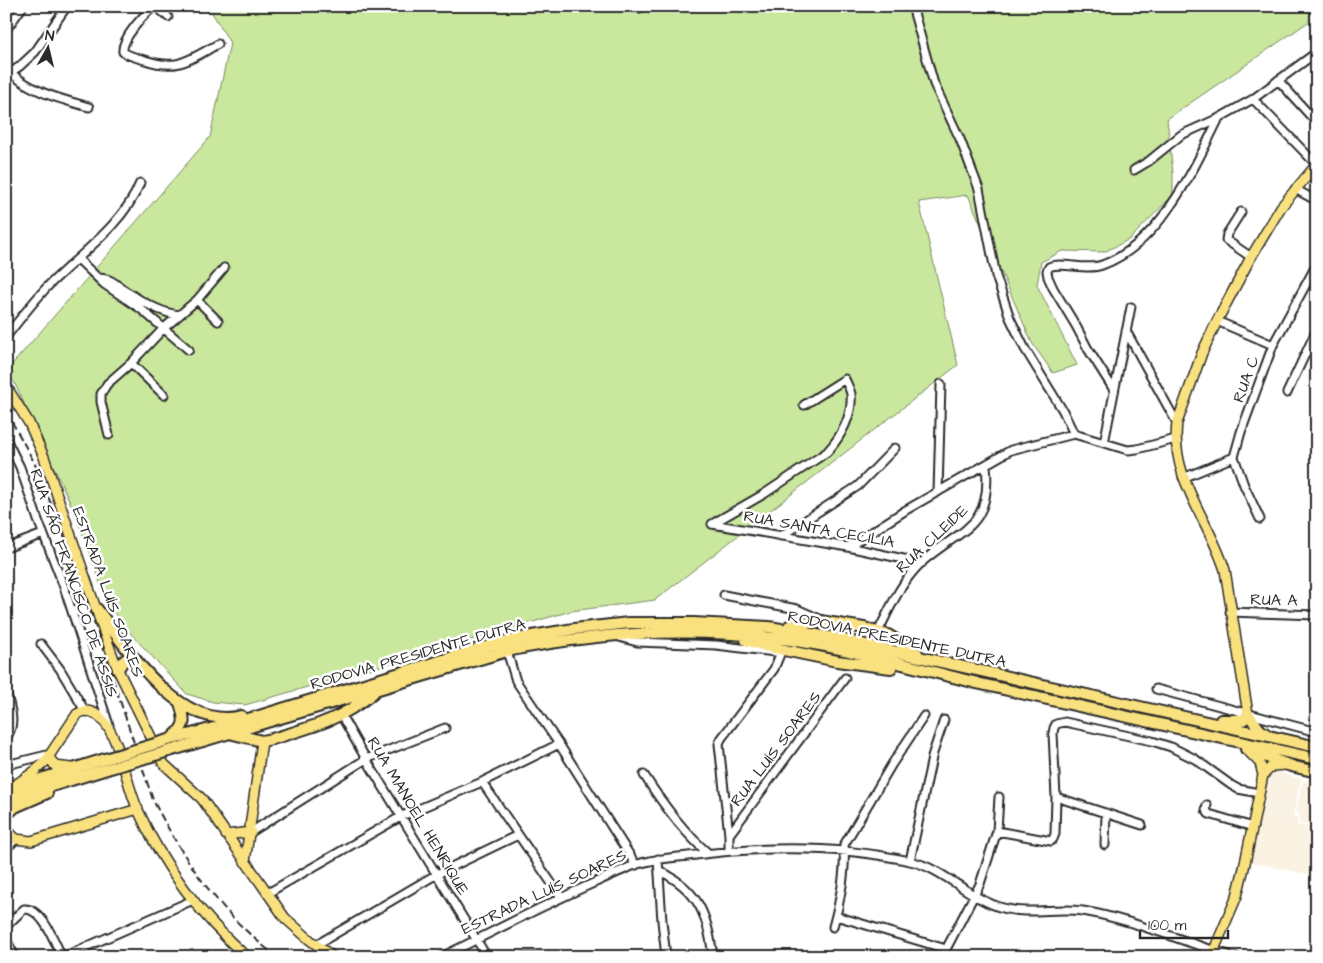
<svg xmlns="http://www.w3.org/2000/svg" width="1323" height="963" viewBox="0 0 1323 963" font-family="'Architects Daughter',sans-serif">
<style>
.built{fill:#faf2e3}
.green{fill:#cae79e;stroke:#7a8964}
.lines{fill:none;stroke-linecap:round;stroke-linejoin:round}
.minor-casing{stroke:#2b2b2b;stroke-width:11}
.major-casing{stroke:#2b2b2b;stroke-width:12}
.highway-casing{stroke:#2b2b2b;stroke-width:14}
.minor{stroke:#fff;stroke-width:7}
.major{stroke:#fae180;stroke-width:9}
.highway{stroke:#fae180;stroke-width:10}
.rail{stroke:#2b2b2b;stroke-width:2;stroke-dasharray:8 4;stroke-linecap:butt}
.highway-bridge-casing{stroke:#2b2b2b;stroke-width:14;stroke-linecap:butt}
.highway-bridge{stroke:#fae180;stroke-width:10}
.labels{text-anchor:middle;dominant-baseline:central;stroke-width:5;stroke-linejoin:round;paint-order:stroke}
.street-label{font-size:16px;fill:#2b2b2b;stroke:#fff}
</style>
<rect width="100%" height="100%" fill="#fff"/>
<filter id="ink" filterUnits="userSpaceOnUse"><feTurbulence type="fractalNoise" baseFrequency=".02" numOctaves="2"/><feDisplacementMap in="SourceGraphic" scale="10" xChannelSelector="R" yChannelSelector="G"/><feConvolveMatrix kernelMatrix="1 2 1 2 8 2 1 2 1" color-interpolation-filters="sRGB"/></filter>
<g filter="url(#ink)">
<!-- built -->
<path class="built" d="M1270 770 1301 779 1293 816 1298 818 1297 825 1317 829V876L1250 862Z
M1303 780 1317 783V827L1299 823 1300 815 1296 813Z"/>
<!-- green -->
<path class="green" d="M208 6H1317V16L1167 119 1173 173V195L1130 239 1104 252 1062 251 1041 262 1037 285 1077 365 1053 373 1032 343 968 195 919 202 958 365 655 600 571 611 245 705 213 702 187 694 131 634 108 605 75 513 8 369 210 137 230 43Z"/>
<g class="lines">
<defs>
<path id="minor" d="M155 6C145 13 121 39 123 52 129 56 137 58 145 60 178 71 189 60 218 44
M156 6 168 17
M627 6 639 8 646 6
M912 6 934 84 960 139 979 189 996 276 1010 318 1025 349 1063 411 1074 434
M6 30 23 6
M11 73C34 93 61 99 89 107
M6 76 20 66 35 52 67 6
M1278 80 1317 123
M1253 99 1316 164
M1134 170 1149 161 1181 135 1219 118 1253 99 1317 52
M1295 189 1317 201
M1241 212 1227 234 1226 240 1251 257
M78 259 104 284 141 309 189 350
M98 278C111 277 118 287 129 293 144 303 161 313 179 315
M197 300 218 321
M1217 321 1273 345
M1126 331 1177 423
M6 337C19 320 33 302 48 286 78 256 124 224 140 183
M131 363 164 395
M1114 390 1088 349 1076 326 1053 288 1048 277 1047 271 1049 267C1061 261 1086 271 1102 265 1159 245 1194 169 1219 118
M1287 393 1317 329
M1074 434 1128 450 1137 449 1176 439
M109 435 101 402V394L107 384 131 363 163 329 197 300 224 268
M6 439 20 467 38 520 64 587 109 725
M1104 443 1131 307
M1234 457 1244 485 1260 519
M1183 478 1234 457 1241 432 1273 345 1317 264
M938 492 941 384
M712 524 764 494 827 452C841 437 853 415 851 394 850 389 847 384 845 379L804 405
M712 524 848 547 922 563
M781 536 858 486 895 448
M848 547 906 510 1011 450 1074 434
M6 548 43 534
M724 595 797 609 822 620
M1230 612 1317 615
M878 632C890 608 901 582 921 563 958 529 993 530 986 465
M619 637 637 642 716 645 775 652
M41 644 60 669 85 711
M507 651 516 681 559 744 636 865
M1156 689 1317 732
M6 691C10 707 17 724 6 738
M341 715 366 759 487 957
M6 765 51 754
M644 775C662 803 682 831 708 853
M482 782 561 897
M1056 797 1142 825
M1207 805 1206 810 1209 814 1253 827
M997 831 1051 841 1053 839 1055 834 1056 797 1053 733 1054 728 1056 724 1065 722 1152 741 1171 747 1195 759 1231 785 1238 789 1259 793
M251 832 366 759 445 728
M729 835 845 678
M1105 845 1106 813
M6 849 16 839
M729 851V835L719 744 721 739 774 669 781 652
M658 859 662 921 666 957
M910 861 933 753 944 720
M660 871C699 890 708 916 713 957
M268 893 402 816 482 782 559 744
M836 916 946 949
M6 926 24 909C42 907 55 943 62 957
M833 927C840 903 846 870 844 845L892 764 924 716
M6 939 15 957
M316 945 437 874 518 835
M63 957 193 900
M441 957C493 932 543 905 596 882 609 876 622 870 635 865 652 859 671 858 688 856 761 846 838 845 910 861 945 869 969 899 1003 908 1029 915 1057 907 1083 911 1135 920 1185 943 1236 957
M522 957H542
M942 957 980 884 997 831 999 797"/>
<path id="major" d="M6 386 29 423 44 457 105 635 118 670 151 737 156 751 164 764 202 799 285 918 310 940 333 957
M1248 714 1225 570C1209 519 1170 478 1177 423L1202 353 1217 321 1251 257 1281 207 1317 164
M49 757 55 766 71 768
M1263 775 1272 766 1286 765
M14 786 35 771 45 762 77 714C88 707 99 714 106 724 122 748 126 783 138 810 162 864 202 918 247 957
M7 830 16 839 31 841 138 809
M226 835 251 832
M245 862 262 741
M1211 957 1237 896 1244 868 1263 775 1260 763 1247 750"/>
<path id="highway" d="M97 609C128 650 180 732 241 716
M789 626 820 621 864 628 888 635 917 653
M746 640 765 646 837 661 891 668
M118 670C121 662 126 657 135 659
M1221 720H1243L1248 714 1260 730 1266 734
M233 734 262 741 272 739C312 727 341 720 373 693
M171 739C186 726 186 722 180 703
M165 741 259 716 492 645 526 637 574 629 629 623H693L769 627 835 638 1317 747
M1246 749 1291 766 1317 772
M169 751 507 651C609 630 717 626 820 645 874 655 927 671 981 684 1093 709 1205 735 1317 759
M6 790 105 759
M6 800 107 769
M6 815 15 807 47 793
M6 829 7 830"/>
</defs>
<!-- minor casing -->
<use href="#minor" class="minor-casing"/>
<!-- major casing -->
<use href="#major" class="major-casing"/>
<!-- highway casing -->
<use href="#highway" class="highway-casing"/>
<!-- minor -->
<use href="#minor" class="minor"/>
<!-- major -->
<use href="#major" class="major"/>
<!-- highway -->
<use href="#highway" class="highway"/>
<!-- rail -->
<path class="rail" d="M6 411 34 462 72 556 153 800C186 864 220 913 277 957"/>
<defs>
<path id="highway-bridge" d="M105 759 165 741
M107 769 169 751"/>
</defs>
<!-- highway-bridge casing -->
<use href="#highway-bridge" class="highway-bridge-casing"/>
<!-- highway-bridge -->
<use href="#highway-bridge" class="highway-bridge"/>
</g>
</g>
<g class="labels">
<!-- street labels -->
<g class="street-label">
<text transform="translate(1246 379) rotate(-70)">RUA C</text>
<text transform="translate(819 529) rotate(10)">RUA SANTA CECILIA</text>
<text transform="translate(932 539) rotate(-43)">RUA CLEIDE</text>
<text transform="translate(74 583) rotate(71)">RUA SÃO FRANCISCO DE ASSIS</text>
<text transform="translate(108 592) rotate(70)">ESTRADA LUÍS SOARES</text>
<text transform="translate(1274 600) rotate(1)">RUA A</text>
<text transform="translate(897 639) rotate(12)">RODOVIA PRESIDENTE DUTRA</text>
<text transform="translate(418 654) rotate(-16)">RODOVIA PRESIDENTE DUTRA</text>
<text transform="translate(776 749) rotate(-53)">RUA LUÍS SOARES</text>
<text transform="translate(418 816) rotate(59)">RUA MANOEL HENRIQUE</text>
<text transform="translate(544 892) rotate(-25)">ESTRADA LUÍS SOARES</text>
</g>
</g>
<!-- margin -->
<rect width="1323" height="963" fill="none" stroke="#fff" stroke-width="25"/>
<rect x="12" y="12" width="1298" height="938" fill="none" stroke="#2b2b2b" stroke-width="2" filter="url(#ink)"/>
<!-- north arrow -->
<g transform="translate(48 48) rotate(8)" stroke="#ffffff" stroke-width="4" paint-order="stroke">
<path d="M0-4L9 19L0 12L-9 19Z" fill="#2b2b2b"/>
<text y="-8" font-size="14" font-weight="bold" text-anchor="middle" fill="#2b2b2b">N</text>
</g>
<!-- scale -->
<path d="M1140 930v8h88v-8" fill="none" stroke="#2b2b2b" stroke-width="2.5"/>
<text x="1148" y="930" font-size="15" fill="#2b2b2b" stroke="#ffffff" stroke-width="4" paint-order="stroke">100 m</text>
</svg>
